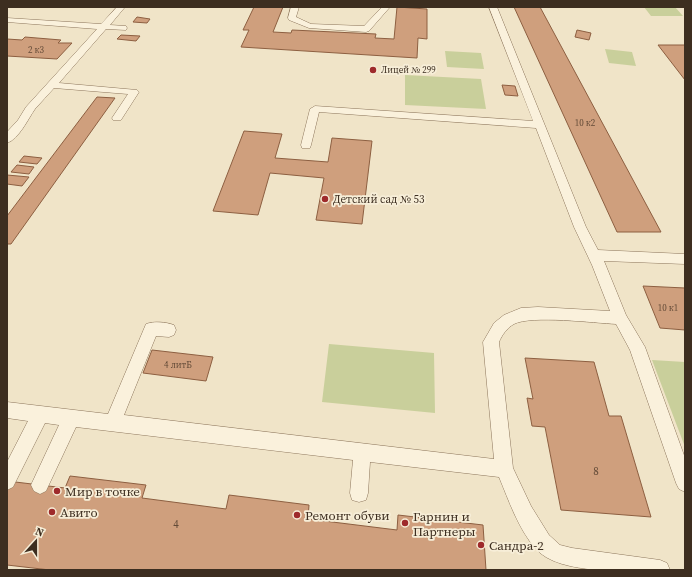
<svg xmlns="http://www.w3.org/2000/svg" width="692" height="577" viewBox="0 0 692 577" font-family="'Source Serif 4',serif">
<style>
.green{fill:#c9cf9b}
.building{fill:#cf9f7d;stroke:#8d5f41}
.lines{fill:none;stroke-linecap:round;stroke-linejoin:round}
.lane-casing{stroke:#8d765c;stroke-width:1}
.lane{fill:#faf1dc;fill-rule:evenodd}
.poi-dot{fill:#9e2a2b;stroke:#f7eed8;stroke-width:1.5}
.labels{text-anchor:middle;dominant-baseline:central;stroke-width:3.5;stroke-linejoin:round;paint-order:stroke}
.number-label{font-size:9px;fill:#624a37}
.far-poi-label{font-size:9px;fill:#3d2e20;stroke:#f7eed8;text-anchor:start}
.poi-label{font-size:11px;fill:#3d2e20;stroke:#f7eed8;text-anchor:start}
.near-number-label{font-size:11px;fill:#624a37}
.near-poi-label{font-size:13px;fill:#3d2e20;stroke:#f7eed8;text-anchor:start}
</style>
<rect width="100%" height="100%" fill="#f0e4c8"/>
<!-- green -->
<path class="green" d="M644 7H675L683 16H651Z
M605 49 632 52 636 66 609 63Z
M445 51 481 53 484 69 447 67Z
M405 75 481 79 486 109 405 105Z
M329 344 434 353 435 413 322 402Z
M652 360 685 362V447Z"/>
<!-- building -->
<path class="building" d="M254 7H283L273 32 291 33 292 30 376 34 375 38 394 39 397 7 427 9V39L418 38 417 58 241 47 249 30H243Z
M514 7H540L661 232H617Z
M137 17 150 19 147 23 133 22Z
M577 30 591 33 589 40 575 37Z
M121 35 140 36 136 41 117 39Z
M25 37 61 40 58 43H72L57 59 7 56V39L22 40Z
M658 45H685V80Z
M502 85 515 86 518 96 505 95Z
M97 97 115 98 11 244H7V216Z
M244 131 282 134 275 158 328 162 332 138 372 141 362 224 316 220 324 178 270 173 258 215 213 211Z
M24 156 42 158 37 164 19 162Z
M17 165 34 167 29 174 11 172Z
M7 175 29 177 22 186 7 184Z
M643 286 685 288V330L660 328Z
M152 350 213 357 206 381 143 373Z
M525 358 594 362 609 416H621L651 517 561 510 545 427 532 426 527 398 533 399Z
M70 476 146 485 142 498 226 509 229 495 309 505 308 519 397 530 398 515 483 525 486 570H50L7 565V481L65 488Z"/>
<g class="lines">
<defs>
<path id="lane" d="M117 7H125L110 25 126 26 127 28 126 30 106 29 59 83 137 90 139 92 121 120H113L112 118 128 94 54 88C48 95 41 102 35 109 28 119 19 139 7 143V132L18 120 26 107 97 29 7 22V18L101 24Z
M291 7H299L296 17 311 24 364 26 382 7H390L369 31 366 32 309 28 289 20 288 18Z
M489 7H497L586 227 598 250 685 254V264L604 261 626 315 645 347 685 458V492L679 489 676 483 630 350 616 324C595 323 531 315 514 324 507 328 502 335 499 342L513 468 531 506 549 535 560 545 572 548 660 560 667 563 670 570C634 570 559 577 535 548 518 528 509 501 499 477L370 462 368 493 366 500 359 502 352 500 350 493 353 460 76 427 46 491 40 494 34 491 31 485 59 425 45 423 13 487 7 490V462L28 421 7 418V402L108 414 146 324C154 321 166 322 174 325L176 330 174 335 169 337 156 336 124 415 494 459 483 342 494 323 504 315 521 308 538 307 610 311 592 265 574 227 536 128 319 112 311 145 310 148H302L301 145 310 109 315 106 533 121Z"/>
</defs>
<!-- lane casing -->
<use href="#lane" class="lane-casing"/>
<!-- lane -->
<use href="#lane" class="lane"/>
</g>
<!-- markers -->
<g class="poi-dot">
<circle cx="373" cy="70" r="4"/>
<circle cx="325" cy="199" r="4"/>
<circle cx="57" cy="491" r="4"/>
<circle cx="52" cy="512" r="4"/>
<circle cx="297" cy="515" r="4"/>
<circle cx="405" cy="523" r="4"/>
<circle cx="481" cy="545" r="4"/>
</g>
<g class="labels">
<!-- number labels -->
<g class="number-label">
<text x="36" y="50">2 к3</text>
<text x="585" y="123">10 к2</text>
<text x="668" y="308">10 к1</text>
<text x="178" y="365">4 литБ</text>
</g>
<!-- far-poi labels -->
<g class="far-poi-label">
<text x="381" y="70">Лицей № 299</text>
</g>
<!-- poi labels -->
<g class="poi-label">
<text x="333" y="199">Детский сад № 53</text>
</g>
<!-- near-number labels -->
<g class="near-number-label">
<text x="596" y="471">8</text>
<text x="176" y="524">4</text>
</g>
<!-- near-poi labels -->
<g class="near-poi-label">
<text x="65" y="491">Мир в точке</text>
<text x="60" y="512">Авито</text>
<text x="305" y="515">Ремонт обуви</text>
<text x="413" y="516">Гарнин и<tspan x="413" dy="15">Партнеры</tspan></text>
<text x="489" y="545">Сандра-2</text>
</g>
</g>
<!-- border -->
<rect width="692" height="577" fill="none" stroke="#3d2e20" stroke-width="16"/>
<!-- north arrow -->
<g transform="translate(36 541) rotate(21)" stroke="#f7eed8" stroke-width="3" paint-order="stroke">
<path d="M0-3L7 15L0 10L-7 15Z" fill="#3d2e20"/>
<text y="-6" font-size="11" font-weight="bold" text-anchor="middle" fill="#3d2e20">N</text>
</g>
</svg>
